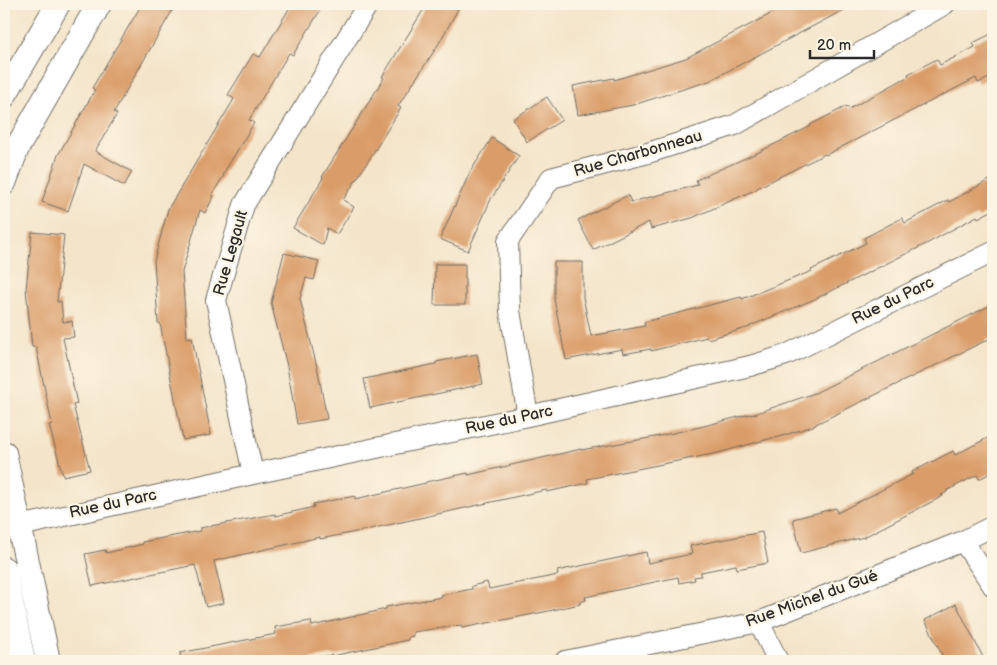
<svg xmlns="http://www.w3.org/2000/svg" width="997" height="665" viewBox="0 0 997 665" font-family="'Balsamiq Sans',sans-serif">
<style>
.building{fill:#da9c68}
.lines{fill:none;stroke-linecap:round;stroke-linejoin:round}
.minor-casing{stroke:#716c63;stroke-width:22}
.tertiary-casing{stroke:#716c63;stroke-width:26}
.minor{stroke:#fff;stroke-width:20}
.tertiary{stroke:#fff;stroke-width:24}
.labels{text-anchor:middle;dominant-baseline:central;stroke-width:4.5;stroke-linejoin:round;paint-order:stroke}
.street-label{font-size:16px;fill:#2b2b2b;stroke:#fcf5e5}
</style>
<rect width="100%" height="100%" fill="#fcf5e5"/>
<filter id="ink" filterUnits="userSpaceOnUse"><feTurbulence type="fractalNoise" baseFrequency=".02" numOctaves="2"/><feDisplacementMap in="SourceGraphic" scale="10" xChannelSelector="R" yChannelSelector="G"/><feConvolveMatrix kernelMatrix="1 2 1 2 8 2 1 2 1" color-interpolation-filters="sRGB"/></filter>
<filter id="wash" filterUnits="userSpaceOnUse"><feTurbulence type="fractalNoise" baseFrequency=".0096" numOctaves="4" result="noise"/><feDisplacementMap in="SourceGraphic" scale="20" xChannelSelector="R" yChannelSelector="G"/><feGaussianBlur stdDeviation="1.12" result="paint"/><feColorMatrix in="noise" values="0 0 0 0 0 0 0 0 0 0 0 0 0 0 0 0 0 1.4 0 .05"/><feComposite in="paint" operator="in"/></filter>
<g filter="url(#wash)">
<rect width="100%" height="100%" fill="#f4e5ca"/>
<g id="blocks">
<!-- building -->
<path class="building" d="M142 4H176L114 112 117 114 95 151 132 172 124 186 84 164 68 211 42 202 58 155 95 90 92 88Z
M292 4H324L293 55 289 53 249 120 254 123 223 174 224 175 212 195 214 196 205 213 200 210 182 272 187 338 192 337 211 435 183 440 160 323H158L154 261 168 209 234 99 228 95 253 54 260 57Z
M427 4H461L438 45 398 106 401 108 367 163 343 200 354 207 337 234 327 228 323 245 293 228 323 178 322 177 384 78 382 77Z
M798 4H855L709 81 633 105 578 115 573 86 614 78V80L686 58 782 8 784 11Z
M993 33V86L989 78 978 83 976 78 826 155 825 154 757 188V189L692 218 651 229 649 222 593 250 578 220 628 195 631 202 698 185 696 180 759 152 811 126 810 125 847 106 849 109 909 76 908 74 937 59 940 65 975 47 973 43Z
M547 97 562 120 527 142 513 119Z
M492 138 519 156 491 199 468 251 440 239 470 172Z
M993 178V210L978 218 977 216 928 243 815 299 750 326V327L708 339 707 337 651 351V349L623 354 622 349 566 360 554 299V262H583V297L591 336 645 326 644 322 741 297 742 299 812 271 811 270 866 243 864 238 902 218 905 223 948 200 949 202Z
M32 232 64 235 57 302 61 301 63 322 72 321 74 337 63 338 77 404 73 405 90 470 63 476 49 425 52 424 36 347H32L26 289Z
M284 253 319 261 314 280 306 278 300 299 318 371 327 419 297 424 287 366 271 303Z
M435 264H465V305H434Z
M993 304V337L816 424V425L776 438V437L718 453 587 479 588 483 547 492 546 490 361 531 320 539V537L214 561 224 603 206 607 195 565 92 586 85 554 105 550 106 553 143 544 142 542 200 531V528L275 514V516L314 507 313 504 355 496V499L426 483V482L468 473V475L581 449V450L655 437 700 427 750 414 751 415 815 393Z
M477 354 483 384 370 408 364 379 436 364V362Z
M993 435V472L979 479 977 475 946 491 947 492 941 495 943 496 864 537 801 553 793 519 836 508 837 513 913 474 912 472 953 451 955 455Z
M762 532 768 563 737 569 736 565 701 572V576L694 577 695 580 679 583 678 577 585 597 586 600 580 602V604L544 612 462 628 461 625 413 632V636L408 637V640L332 656V655L298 661H181L180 653 276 634 275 627 311 621 312 626 386 609V607L442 597 441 595 472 589V586L487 582 489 589 558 575 557 571 646 552 648 563 692 554 690 546Z
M956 604 985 661H945L925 620Z"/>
</g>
</g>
<g filter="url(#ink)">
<use href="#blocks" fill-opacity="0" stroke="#716c63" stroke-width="1"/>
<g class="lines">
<defs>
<path id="minor" d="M528 416 510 311 508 241 551 178 648 153 735 125 945 4
M253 474 216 300 244 205 368 4
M4 525 20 526 253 474 528 416 750 366 786 355 993 252
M963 541 993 586
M759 622 778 661
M565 661 759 622 963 541 993 526"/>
<path id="tertiary" d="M4 96 58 4
M4 183 17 148 99 4
M4 453 48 661
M4 569 23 661"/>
</defs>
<!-- minor casing -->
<use href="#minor" class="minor-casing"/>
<!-- tertiary casing -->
<use href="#tertiary" class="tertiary-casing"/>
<!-- minor -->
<use href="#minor" class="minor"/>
<!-- tertiary -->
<use href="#tertiary" class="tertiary"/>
</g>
</g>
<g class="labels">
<!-- street labels -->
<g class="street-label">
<text transform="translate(638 154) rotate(-16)">Rue Charbonneau</text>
<text transform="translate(231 253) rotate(-74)">Rue Legault</text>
<text transform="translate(893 301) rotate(-26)">Rue du Parc</text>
<text transform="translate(509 420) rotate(-12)">Rue du Parc</text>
<text transform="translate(113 504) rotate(-12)">Rue du Parc</text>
<text transform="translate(812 599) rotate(-20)">Rue Michel du Gué</text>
</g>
</g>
<!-- margin -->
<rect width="997" height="665" fill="none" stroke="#fcf5e5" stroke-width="20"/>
<!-- scale -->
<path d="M810 50v8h64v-8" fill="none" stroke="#2b2b2b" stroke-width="2.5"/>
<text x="817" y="50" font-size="15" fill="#2b2b2b" stroke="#fcf5e5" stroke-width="4" paint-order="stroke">20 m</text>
</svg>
